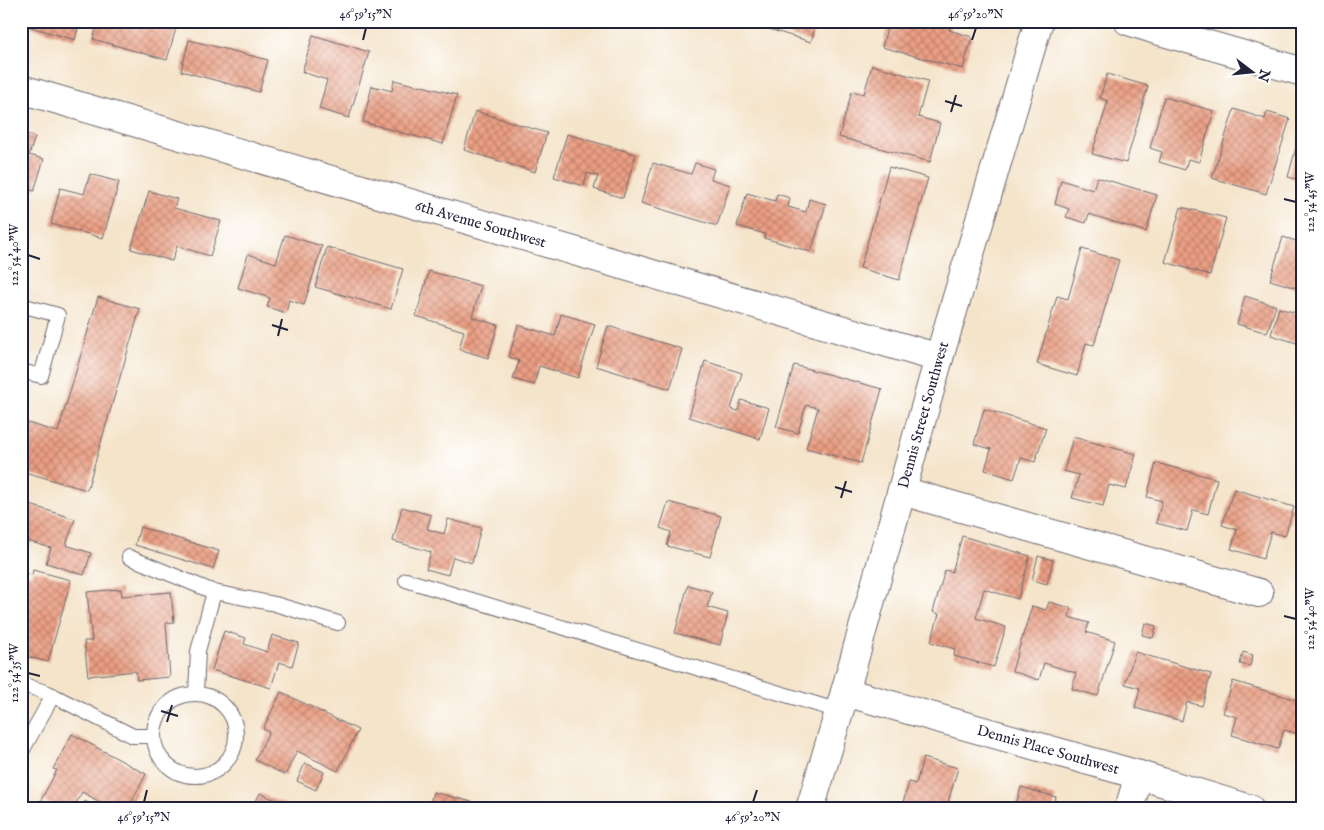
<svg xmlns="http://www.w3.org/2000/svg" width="1324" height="830" viewBox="0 0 1324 830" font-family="'IM FELL English',serif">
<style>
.building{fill:url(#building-cross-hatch)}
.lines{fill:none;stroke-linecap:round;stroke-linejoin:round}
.service-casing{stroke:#6c666d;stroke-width:16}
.minor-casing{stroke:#6c666d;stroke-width:30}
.tertiary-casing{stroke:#6c666d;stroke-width:30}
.service{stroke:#fff;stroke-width:14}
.minor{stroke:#fff;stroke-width:28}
.tertiary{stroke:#fff;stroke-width:28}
.ticks{fill:none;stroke:#22223b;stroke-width:2}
.labels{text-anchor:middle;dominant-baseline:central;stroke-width:4.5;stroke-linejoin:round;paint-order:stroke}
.street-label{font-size:15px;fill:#22223b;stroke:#fff}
.neatline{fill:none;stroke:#22223b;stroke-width:2}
.ticks-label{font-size:12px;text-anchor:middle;fill:#22223b}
</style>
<defs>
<pattern id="building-cross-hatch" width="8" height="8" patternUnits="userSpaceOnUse" patternTransform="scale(1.25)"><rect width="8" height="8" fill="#eb9f83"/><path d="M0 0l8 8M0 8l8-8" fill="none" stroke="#be816c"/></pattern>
</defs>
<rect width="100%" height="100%" fill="#fff"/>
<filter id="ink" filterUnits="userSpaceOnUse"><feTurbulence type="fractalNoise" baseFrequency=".02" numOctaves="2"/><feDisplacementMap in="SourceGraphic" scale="10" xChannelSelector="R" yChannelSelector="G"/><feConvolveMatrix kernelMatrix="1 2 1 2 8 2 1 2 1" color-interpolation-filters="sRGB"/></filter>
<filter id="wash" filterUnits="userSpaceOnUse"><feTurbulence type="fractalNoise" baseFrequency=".0096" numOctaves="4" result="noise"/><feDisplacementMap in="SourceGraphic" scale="20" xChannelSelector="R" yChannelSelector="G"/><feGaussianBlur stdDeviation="1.12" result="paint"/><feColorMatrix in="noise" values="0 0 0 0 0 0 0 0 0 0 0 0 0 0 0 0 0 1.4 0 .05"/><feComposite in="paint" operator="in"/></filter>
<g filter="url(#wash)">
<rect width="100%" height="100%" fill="#f4e4ca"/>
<g id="blocks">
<!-- building -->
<path class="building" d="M21 21H80L75 40 21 24Z
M98 21H178L167 60 93 39Z
M743 21H817L811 42Z
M889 21H945L951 23 949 30 972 37 963 69 882 47Z
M313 35 369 52 349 118 319 109 327 80 302 72Z
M189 40 268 60 259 92 181 71Z
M872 65 928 81 918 117 940 123 930 162 839 137 852 91 864 94Z
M1107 74 1148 86 1126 163 1092 154 1108 101 1100 98Z
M394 80 418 86V85L457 95 443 144 363 122 372 86 392 91Z
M1164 97 1214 111 1199 162 1188 159 1185 170 1159 162 1162 152 1150 148Z
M1234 109 1265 119 1267 112 1290 119 1266 194 1212 178Z
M475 111 547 133 535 172 464 150Z
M1302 126H1303V181L1288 177Z
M21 133 35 137 29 155 44 159 34 191 21 187Z
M567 134 636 154 623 198 594 189 598 176 587 173 584 186 554 177Z
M653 163 691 174 695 163 714 169 711 179 730 185 717 226 641 203Z
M889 167 928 178 899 280 860 268Z
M90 174 119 182 103 238 51 224 60 188 84 194Z
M1097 177 1157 195 1146 232 1089 214 1086 223 1066 217 1069 209 1055 204 1061 180 1093 190Z
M149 191 177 199 174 208 221 221 210 256 177 246 172 261 131 249Z
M747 193 775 201 777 194 790 198 788 207 806 212 809 199 826 204 811 252 764 238 765 234 737 226Z
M1181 207 1226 218 1210 275 1165 262Z
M285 235 322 246 304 305 289 300 286 313 267 307 270 298 238 288 248 254 276 263Z
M1283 237 1303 243V290L1270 280Z
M327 247 403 269 391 309 315 287Z
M1082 249 1119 260 1094 345 1086 343 1077 376 1037 364 1057 296 1068 299Z
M429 271 481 286 472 317 498 325 488 358 459 349 464 331 416 316Z
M1245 296 1276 306 1267 333 1237 324Z
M98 297 140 309 87 490 21 471V421L58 432Z
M1279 308 1303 315V345L1271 335Z
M561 314 595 324 578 378 539 366 534 385 513 379 519 361 509 357 518 325 555 336Z
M608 326 682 349 670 389 596 366Z
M705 361 742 373 731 409 738 411 741 400 769 408 760 439 689 417Z
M794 365 882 389 861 463 806 448 818 408 806 405 798 433 776 427Z
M984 409 1046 428 1035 462 1021 458 1014 479 985 470 991 449 974 444Z
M1073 437 1136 454 1126 489 1109 485 1103 506 1072 498 1079 475 1064 471Z
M1156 463 1217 479 1208 514 1193 510 1187 531 1156 523 1162 501 1147 497Z
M1234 489 1294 507 1285 536 1271 532 1263 559 1231 549 1237 530 1222 525Z
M21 502 75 519 66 545 91 553 84 575 46 563 51 548 28 541 26 548 21 546Z
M668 502 721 516 710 557 667 546 671 532 660 528Z
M402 507 431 515 427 529 444 534 448 519 481 528 472 563 453 557 448 575 426 569 431 552 393 541Z
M140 527 219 551 213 569 135 545Z
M962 536 1030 556 1018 599 984 589 976 618 1006 627 994 667 954 656 955 649 931 642 939 614 933 612 945 570 952 572Z
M1038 556 1053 560 1047 584 1032 580Z
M33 570 71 580 48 662 21 655V572L32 575Z
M688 585 712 592 707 607 728 613 720 645 675 633Z
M121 589 122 596 171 592 174 622 166 623 170 677 137 680 136 671 88 676 84 641H92L87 592Z
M1049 602 1071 608 1069 617 1089 623 1086 632 1115 641 1098 696 1072 689 1076 673 1044 663 1039 680 1012 671 1032 606 1046 610Z
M1145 623 1156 626 1153 638 1142 635Z
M224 631 246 638 244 644 267 652 272 635 299 643 292 666 279 662 271 688 212 670Z
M1135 652 1211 674 1202 706 1187 702 1182 721 1135 708 1140 688 1125 684Z
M1243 652 1253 655 1250 666 1240 664Z
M1233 681 1303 702V722L1299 734 1284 730 1278 749 1232 735 1237 717 1223 713Z
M281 692 358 730 338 771 297 751 285 775 255 760 269 732 263 729Z
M72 734 146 774 128 809H113L82 792 73 809H58L41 800 57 770 53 769Z
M923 758 958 768 946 809H901L909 782 916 784Z
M305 763 324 772 316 790 297 781Z
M1021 787 1056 797 1053 809H1015Z
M433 792 488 806 487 809H428Z
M260 793 294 809H252Z
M85 801 99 809H81Z"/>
</g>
</g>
<g filter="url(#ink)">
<use href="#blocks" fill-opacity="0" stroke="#6c666d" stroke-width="1"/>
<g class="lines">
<defs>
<path id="service" d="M21 305 58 315 41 376 21 371
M129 557 214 592
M406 580 839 711
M21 684 48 693 133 736H153
M196 693 198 651 214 592 275 604 338 623
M154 735a41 41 0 1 1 82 0a41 41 0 1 1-82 0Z
M21 753 53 695"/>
<g id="minor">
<path d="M1128 21 1153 29 1303 72"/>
<path d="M902 491 1259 593"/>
<path id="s1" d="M845 692 1139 775 1250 809"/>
<path d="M1129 809 1139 775"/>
</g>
<g id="tertiary">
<path id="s2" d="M21 89 939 358"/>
<path id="s3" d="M810 809 845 692 939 358 1039 21"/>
</g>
</defs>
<!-- service casing -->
<use href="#service" class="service-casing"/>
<!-- minor casing -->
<use href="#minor" class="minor-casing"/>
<!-- tertiary casing -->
<use href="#tertiary" class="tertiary-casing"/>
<!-- service -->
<use href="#service" class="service"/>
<!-- minor -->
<use href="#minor" class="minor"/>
<!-- tertiary -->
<use href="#tertiary" class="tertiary"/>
</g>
</g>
<!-- ticks -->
<path class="ticks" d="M363 40 366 28M972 40 976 28M945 101 962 106M951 112 956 95M1284 199 1296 202M28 255 40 259M272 325 288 330M278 336 282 319M835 487 852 492M841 498 846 481M1284 616 1296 619M28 673 40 676M161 711 178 716M167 722 172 705M144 802 147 790M753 802 757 790"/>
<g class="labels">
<!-- street labels -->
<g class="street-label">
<text stroke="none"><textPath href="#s2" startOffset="479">6th Avenue Southwest</textPath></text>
<text stroke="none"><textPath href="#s3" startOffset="410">Dennis Street Southwest</textPath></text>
<text stroke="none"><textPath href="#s1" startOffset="211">Dennis Place Southwest</textPath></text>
</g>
</g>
<!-- margin -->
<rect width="1324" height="830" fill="none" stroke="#fff" stroke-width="55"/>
<!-- north arrow -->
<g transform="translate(1252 72) rotate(106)" stroke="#ffffff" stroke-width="4" paint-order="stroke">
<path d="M0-4L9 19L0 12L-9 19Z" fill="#22223b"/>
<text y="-8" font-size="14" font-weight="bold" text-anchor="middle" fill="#22223b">N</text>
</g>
<rect x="28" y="28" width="1268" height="774" class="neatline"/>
<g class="ticks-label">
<text x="366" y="18">46°59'15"N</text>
<text x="976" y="18">46°59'20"N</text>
<text transform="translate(1310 202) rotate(-90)" y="4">122°54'45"W</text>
<text transform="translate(14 255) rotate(-90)" y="4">122°54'40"W</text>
<text transform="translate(1310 619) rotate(-90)" y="4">122°54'40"W</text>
<text transform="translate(14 673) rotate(-90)" y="4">122°54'35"W</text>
<text x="144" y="821">46°59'15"N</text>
<text x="753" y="821">46°59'20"N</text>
</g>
</svg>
